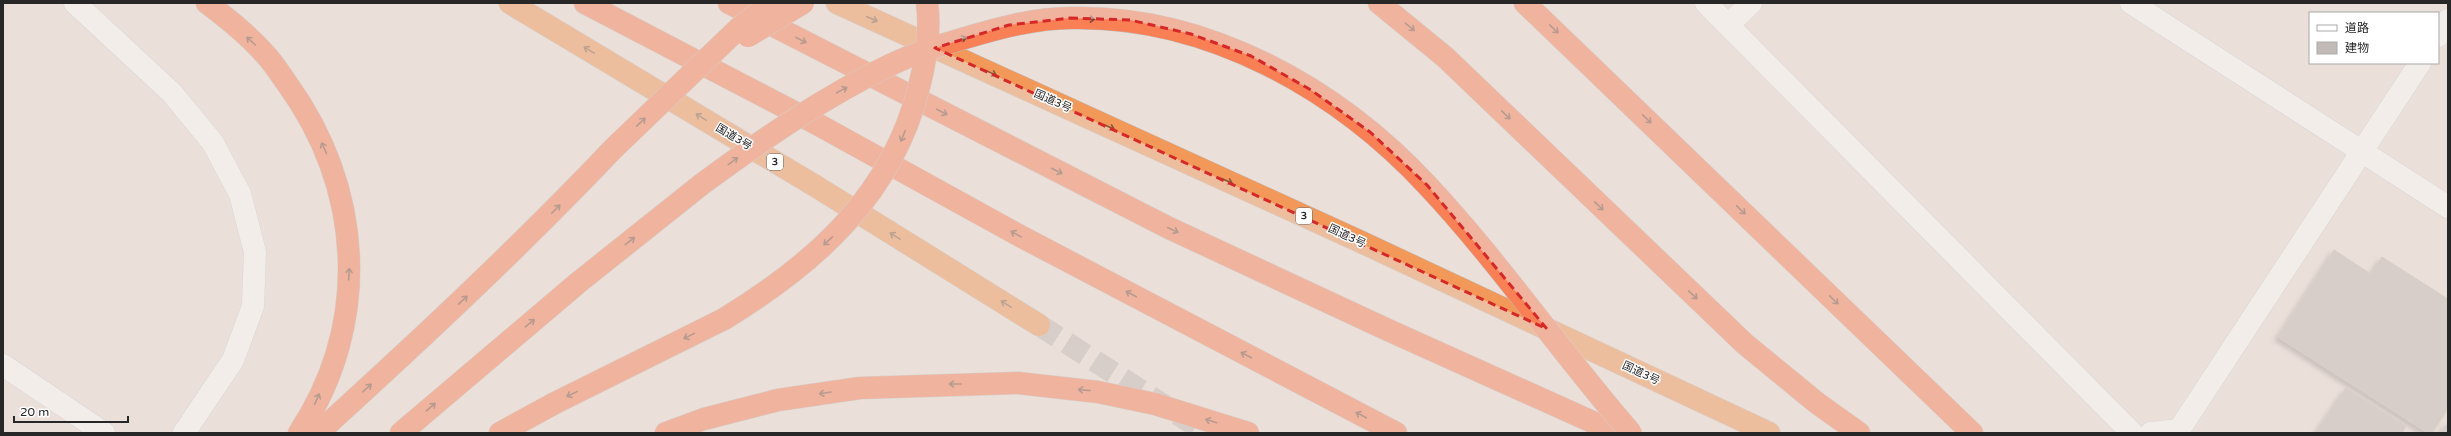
<svg xmlns="http://www.w3.org/2000/svg" width="2451" height="436" viewBox="0 0 2451 436" font-family="'Varela Round','Noto Sans JP',sans-serif">
<style>
.building{fill:#c2bbb5;stroke:#c5bbb3;filter:url(#shadow)}
.lines{fill:none;stroke-linecap:round;stroke-linejoin:round}
.trunk-tunnel{stroke:#c3bab5;stroke-width:22;stroke-dasharray:22 11;stroke-linecap:butt}
.minor-casing{stroke:#c7ced9;stroke-width:23}
.secondary-casing{stroke:#c7ced9;stroke-width:23}
.trunk-casing{stroke:#bebebe;stroke-width:23}
.motorway-casing{stroke:#bebebe;stroke-width:23}
.minor{stroke:#fff;stroke-width:22}
.secondary{stroke:#fff;stroke-width:22}
.trunk{stroke:#f29858;stroke-width:22}
.motorway{stroke:#f97f54;stroke-width:22}
.motorway-bridge-casing{stroke:#bebebe;stroke-width:23;stroke-linecap:butt}
.motorway-bridge{stroke:#f97f54;stroke-width:22}
.oneway{stroke:#825a3d}
.oneway2{stroke:#7b4a39}
.marked{fill:none;stroke:#d62828;stroke-width:3;stroke-dasharray:8 5;stroke-linejoin:round}
.labels{text-anchor:middle;dominant-baseline:central;stroke-width:3;stroke-linejoin:round;paint-order:stroke}
.shield{fill:#fff;stroke:#686868;stroke-width:1}
.shield-label{font-size:10px;font-weight:bold;fill:#272727}
.street-label{font-size:11px;fill:#272727;stroke:#fff}
</style>
<defs>
<filter id="shadow"><feDropShadow dx="-3.5" dy="3.5" stdDeviation="2" flood-color="#0004"/></filter>
</defs>
<rect width="100%" height="100%" fill="#eadfd9"/>
<!-- building -->
<path class="building" d="M2334 250 2371 274 2382 257 2448 299V408L2432 433H2428L2278 337Z
M2346 388 2406 426 2402 433H2316Z
M2448 422V433H2440Z"/>
<g class="lines">
<!-- trunk-tunnel -->
<path class="trunk-tunnel" d="M1039 325 1207 433"/>
<defs>
<path id="minor" d="M75 3 172 93 213 143 240 194 255 252 253 306 233 360 184 433
M1706 3 2132 433
M2131 3 2448 207
M1728 25 1751 3
M2438 36 2448 20
M2151 433 2179 430 2420 63"/>
<path id="secondary" d="M3 365 104 433"/>
<path id="trunk" d="M510 3 817 187 1039 325
M837 3 1359 241 1769 433"/>
<path id="motorway" d="M207 3C227 18 248 35 264 53 272 61 279 72 286 82 363 188 372 322 299 433
M585 3 817 124 1022 237 1396 433
M729 3 1169 228 1388 330 1617 433
M1379 3 1445 57 1745 344 1817 403 1859 433
M1525 3 1972 433
M318 433C419 341 519 248 613 149
M401 433 579 282 702 184
M500 433 555 403 724 319
M666 433 704 419 778 400 860 388 1018 383 1098 392 1155 404 1248 433"/>
</defs>
<!-- minor casing -->
<use href="#minor" class="minor-casing"/>
<!-- secondary casing -->
<use href="#secondary" class="secondary-casing"/>
<!-- trunk casing -->
<use href="#trunk" class="trunk-casing"/>
<!-- motorway casing -->
<use href="#motorway" class="motorway-casing"/>
<!-- minor -->
<use href="#minor" class="minor"/>
<!-- secondary -->
<use href="#secondary" class="secondary"/>
<!-- trunk -->
<use href="#trunk" class="trunk"/>
<!-- motorway -->
<use href="#motorway" class="motorway"/>
<defs>
<path id="motorway-bridge" d="M748 36 803 3
M613 149 739 28 771 3
M702 184C762 140 822 98 890 65 913 54 940 45 965 38 999 28 1035 18 1071 18 1207 15 1337 88 1428 186 1501 264 1561 353 1631 433
M724 319C816 263 892 195 919 87 926 60 931 31 927 3"/>
</defs>
<!-- motorway-bridge casing -->
<use href="#motorway-bridge" class="motorway-bridge-casing"/>
<!-- motorway-bridge -->
<use href="#motorway-bridge" class="motorway-bridge"/>
</g>
<!-- one-way arrows -->
<defs><path id="oneway-shaft" d="M-6 0H5M1.5-3L5.5 0L1.5 3" fill="none" stroke-width="1.6" stroke-linecap="round" stroke-linejoin="round"/></defs>
<g class="oneway">
<use href="#oneway-shaft" transform="translate(872 19) rotate(24)"/>
<use href="#oneway-shaft" transform="translate(589 50) rotate(-149)"/>
<use href="#oneway-shaft" transform="translate(991 73) rotate(24)"/>
<use href="#oneway-shaft" transform="translate(701 117) rotate(-149)"/>
<use href="#oneway-shaft" transform="translate(1109 127) rotate(24)"/>
<use href="#oneway-shaft" transform="translate(1227 181) rotate(24)"/>
<use href="#oneway-shaft" transform="translate(895 236) rotate(-148)"/>
<use href="#oneway-shaft" transform="translate(1006 304) rotate(-148)"/>
</g>
<g class="oneway2">
<use href="#oneway-shaft" transform="translate(1089 19) rotate(3)"/>
<use href="#oneway-shaft" transform="translate(1410 27) rotate(40)"/>
<use href="#oneway-shaft" transform="translate(1554 29) rotate(44)"/>
<use href="#oneway-shaft" transform="translate(961 39) rotate(-16)"/>
<use href="#oneway-shaft" transform="translate(801 40) rotate(27)"/>
<use href="#oneway-shaft" transform="translate(251 41) rotate(-138)"/>
<use href="#oneway-shaft" transform="translate(842 90) rotate(-28)"/>
<use href="#oneway-shaft" transform="translate(942 112) rotate(27)"/>
<use href="#oneway-shaft" transform="translate(1506 115) rotate(44)"/>
<use href="#oneway-shaft" transform="translate(1647 119) rotate(44)"/>
<use href="#oneway-shaft" transform="translate(641 122) rotate(-44)"/>
<use href="#oneway-shaft" transform="translate(903 136) rotate(112)"/>
<use href="#oneway-shaft" transform="translate(324 148) rotate(-115)"/>
<use href="#oneway-shaft" transform="translate(733 161) rotate(-36)"/>
<use href="#oneway-shaft" transform="translate(1057 171) rotate(27)"/>
<use href="#oneway-shaft" transform="translate(1599 206) rotate(44)"/>
<use href="#oneway-shaft" transform="translate(556 209) rotate(-46)"/>
<use href="#oneway-shaft" transform="translate(1741 210) rotate(44)"/>
<use href="#oneway-shaft" transform="translate(1173 230) rotate(25)"/>
<use href="#oneway-shaft" transform="translate(1016 234) rotate(-151)"/>
<use href="#oneway-shaft" transform="translate(630 241) rotate(-38)"/>
<use href="#oneway-shaft" transform="translate(828 241) rotate(137)"/>
<use href="#oneway-shaft" transform="translate(349 274) rotate(-86)"/>
<use href="#oneway-shaft" transform="translate(1131 294) rotate(-152)"/>
<use href="#oneway-shaft" transform="translate(1693 295) rotate(43)"/>
<use href="#oneway-shaft" transform="translate(463 300) rotate(-43)"/>
<use href="#oneway-shaft" transform="translate(1834 300) rotate(44)"/>
<use href="#oneway-shaft" transform="translate(530 323) rotate(-40)"/>
<use href="#oneway-shaft" transform="translate(689 336) rotate(154)"/>
<use href="#oneway-shaft" transform="translate(1246 355) rotate(-152)"/>
<use href="#oneway-shaft" transform="translate(955 384) rotate(180)"/>
<use href="#oneway-shaft" transform="translate(367 388) rotate(-42)"/>
<use href="#oneway-shaft" transform="translate(1084 390) rotate(-174)"/>
<use href="#oneway-shaft" transform="translate(825 393) rotate(171)"/>
<use href="#oneway-shaft" transform="translate(572 394) rotate(154)"/>
<use href="#oneway-shaft" transform="translate(317 399) rotate(-66)"/>
<use href="#oneway-shaft" transform="translate(431 407) rotate(-41)"/>
<use href="#oneway-shaft" transform="translate(1361 415) rotate(-152)"/>
<use href="#oneway-shaft" transform="translate(1211 421) rotate(-163)"/>
</g>
<!-- marked area -->
<path d="M0 0H2451V436H0ZM1070 18 1130 20 1191 34 1251 56 1311 90 1370 132 1427 185 1547 329 935 48 1009 25Z" fill="#eadfd9" fill-opacity=".55" fill-rule="evenodd"/>
<path class="marked" d="M1070 18 1130 20 1191 34 1251 56 1311 90 1370 132 1427 185 1547 329 935 48 1009 25Z"/>
<g class="labels">
<!-- shield labels -->
<g class="shield">
<rect x="767" y="154" width="16" height="16" rx="3"/>
<rect x="1296" y="208" width="16" height="16" rx="3"/>
</g>
<g class="shield-label">
<text x="775" y="162">3</text>
<text x="1304" y="216">3</text>
</g>
<!-- street labels -->
<g class="street-label">
<text transform="translate(1053 101) rotate(24)">国道3号</text>
<text transform="translate(734 137) rotate(31)">国道3号</text>
<text transform="translate(1347 236) rotate(25)">国道3号</text>
<text transform="translate(1641 373) rotate(25)">国道3号</text>
</g>
</g>
<!-- border -->
<rect width="2451" height="436" fill="none" stroke="#272727" stroke-width="8"/>
<!-- legend -->
<rect x="2309" y="12" width="130" height="52" fill="#ffffff" stroke="#a9a9a9"/>
<rect x="2317" y="25" width="20" height="6" fill="#ffffff" stroke="#a9a9a9"/>
<text x="2345" y="32" font-size="12" fill="#272727">道路</text>
<rect x="2317" y="42" width="20" height="12" fill="#c2bbb5" stroke="#a9a9a9"/>
<text x="2345" y="52" font-size="12" fill="#272727">建物</text>
<!-- scale -->
<path d="M14 416v6h114v-6" fill="none" stroke="#272727" stroke-width="2"/>
<text x="20" y="416" font-size="12" fill="#272727" stroke="#ffffff" stroke-width="3" paint-order="stroke">20 m</text>
</svg>
